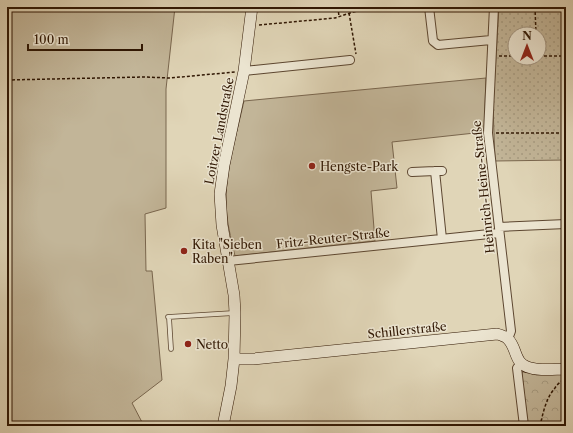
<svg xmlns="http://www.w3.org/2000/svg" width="573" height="433" viewBox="0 0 573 433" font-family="'Libre Caslon Text',serif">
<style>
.grass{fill:#c2b598;stroke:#79664e}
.forest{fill:url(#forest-crowns);stroke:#79664e}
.garden{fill:url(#garden-dots);stroke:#79664e;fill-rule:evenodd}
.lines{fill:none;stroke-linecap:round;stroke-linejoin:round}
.lane-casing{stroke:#5c4630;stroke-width:5.5}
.street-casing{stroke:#5c4630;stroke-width:10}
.secondary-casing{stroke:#301703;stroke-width:12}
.path{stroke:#301703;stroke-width:1.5;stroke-dasharray:3 2;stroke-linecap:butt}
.lane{stroke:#ebe4d0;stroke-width:4}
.street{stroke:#ebe4d0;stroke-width:8}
.secondary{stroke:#ebe4d0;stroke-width:11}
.poi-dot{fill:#8f2418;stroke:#ebe4d0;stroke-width:1.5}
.labels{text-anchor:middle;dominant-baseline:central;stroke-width:3;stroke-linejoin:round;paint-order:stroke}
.street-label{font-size:12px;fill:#301703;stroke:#ebe4d0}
.poi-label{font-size:12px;fill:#301703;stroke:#ebe4d0;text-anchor:start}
</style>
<defs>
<pattern id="forest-crowns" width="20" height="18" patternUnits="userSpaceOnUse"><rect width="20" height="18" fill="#c2b598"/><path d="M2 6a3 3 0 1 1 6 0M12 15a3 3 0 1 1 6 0" fill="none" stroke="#a79b81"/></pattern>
<pattern id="garden-dots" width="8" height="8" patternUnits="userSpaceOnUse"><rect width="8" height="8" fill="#c2b598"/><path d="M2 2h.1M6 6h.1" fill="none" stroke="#a79b81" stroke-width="1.8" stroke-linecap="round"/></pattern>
</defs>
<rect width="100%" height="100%" fill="#e0d5b7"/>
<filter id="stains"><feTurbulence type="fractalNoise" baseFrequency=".005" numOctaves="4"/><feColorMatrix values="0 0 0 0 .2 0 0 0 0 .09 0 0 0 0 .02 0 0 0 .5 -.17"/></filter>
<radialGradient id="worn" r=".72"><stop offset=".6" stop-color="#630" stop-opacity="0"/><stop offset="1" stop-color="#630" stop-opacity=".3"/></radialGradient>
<!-- grass -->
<path class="grass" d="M7 7H175L166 89V208L145 214 146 271H152L162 380 132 403 144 426H7Z
M486 78 484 132 392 142 397 188 371 191 375 241 235 256C231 238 226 220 226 201 226 167 237 133 244 101Z"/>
<!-- forest -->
<path class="forest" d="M522 372H566V426H528L522 374Z"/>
<!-- garden -->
<path class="garden" d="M499 7H566V160L495 161 493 106ZM515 34H539V58H515Z"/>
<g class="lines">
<defs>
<path id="lane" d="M168 317 234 313
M169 317 171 349"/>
<path id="street" d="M429 7 433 41 438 45 491 40
M494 7 488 133 511 331 508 339
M244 71 350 60
M412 172 435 171
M499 227 566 224
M442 239 435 171H442
M228 261 499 233
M521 363 517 368 524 426"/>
<path id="secondary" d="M234 359H253L497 334C501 335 505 336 508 339 518 349 513 364 531 368 540 371 556 369 566 369
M223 426 231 386 234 359 235 313 234 295 222 225 220 194 224 165 244 71 252 7"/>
</defs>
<!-- lane casing -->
<use href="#lane" class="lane-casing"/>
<!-- street casing -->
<use href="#street" class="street-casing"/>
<!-- secondary casing -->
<use href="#secondary" class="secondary-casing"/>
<!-- path -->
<path class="path" d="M338 7 339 17
M535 7 536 34
M349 13 356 54
M259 25 335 18 353 12 371 9 372 7
M499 56H515
M539 56H566
M7 80 144 77 170 78 235 72
M496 133H566
M540 426C543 413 546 398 555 388 557 384 561 382 564 379"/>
<!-- lane -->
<use href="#lane" class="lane"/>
<!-- street -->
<use href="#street" class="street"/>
<!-- secondary -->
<use href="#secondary" class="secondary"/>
</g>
<!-- markers -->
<g class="poi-dot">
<circle cx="312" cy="166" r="4"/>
<circle cx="184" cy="251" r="4"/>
<circle cx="188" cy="344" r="4"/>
</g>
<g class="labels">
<!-- street labels -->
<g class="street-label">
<text transform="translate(219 131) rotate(-79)">Loitzer Landstraße</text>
<text transform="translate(483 187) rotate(-96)">Heinrich-Heine-Straße</text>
<text transform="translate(333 238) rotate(-6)">Fritz-Reuter-Straße</text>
<text transform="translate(407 330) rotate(-6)">Schillerstraße</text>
</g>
<!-- poi labels -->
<g class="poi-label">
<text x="320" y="166">Hengste-Park</text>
<text x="192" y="244">Kita "Sieben<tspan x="192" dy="14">Raben"</tspan></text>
<text x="196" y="344">Netto</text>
</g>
</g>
<!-- margin -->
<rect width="573" height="433" fill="none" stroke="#e0d5b7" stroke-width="24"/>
<rect x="8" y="8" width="557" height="417" fill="none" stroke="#301703" stroke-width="2"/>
<rect x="12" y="12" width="549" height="409" fill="none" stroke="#301703"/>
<!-- north arrow -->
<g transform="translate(527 46)"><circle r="19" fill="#ebe4d0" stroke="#a0927e"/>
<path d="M0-3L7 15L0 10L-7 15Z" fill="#8f2418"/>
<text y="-6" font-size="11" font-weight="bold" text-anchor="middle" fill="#301703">N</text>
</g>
<!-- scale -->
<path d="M28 44v6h114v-6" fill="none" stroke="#301703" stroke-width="2"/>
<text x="34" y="44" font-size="12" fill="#301703" stroke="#ebe4d0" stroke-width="3" paint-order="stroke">100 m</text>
<rect width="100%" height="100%" filter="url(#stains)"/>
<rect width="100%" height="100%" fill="url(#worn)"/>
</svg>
